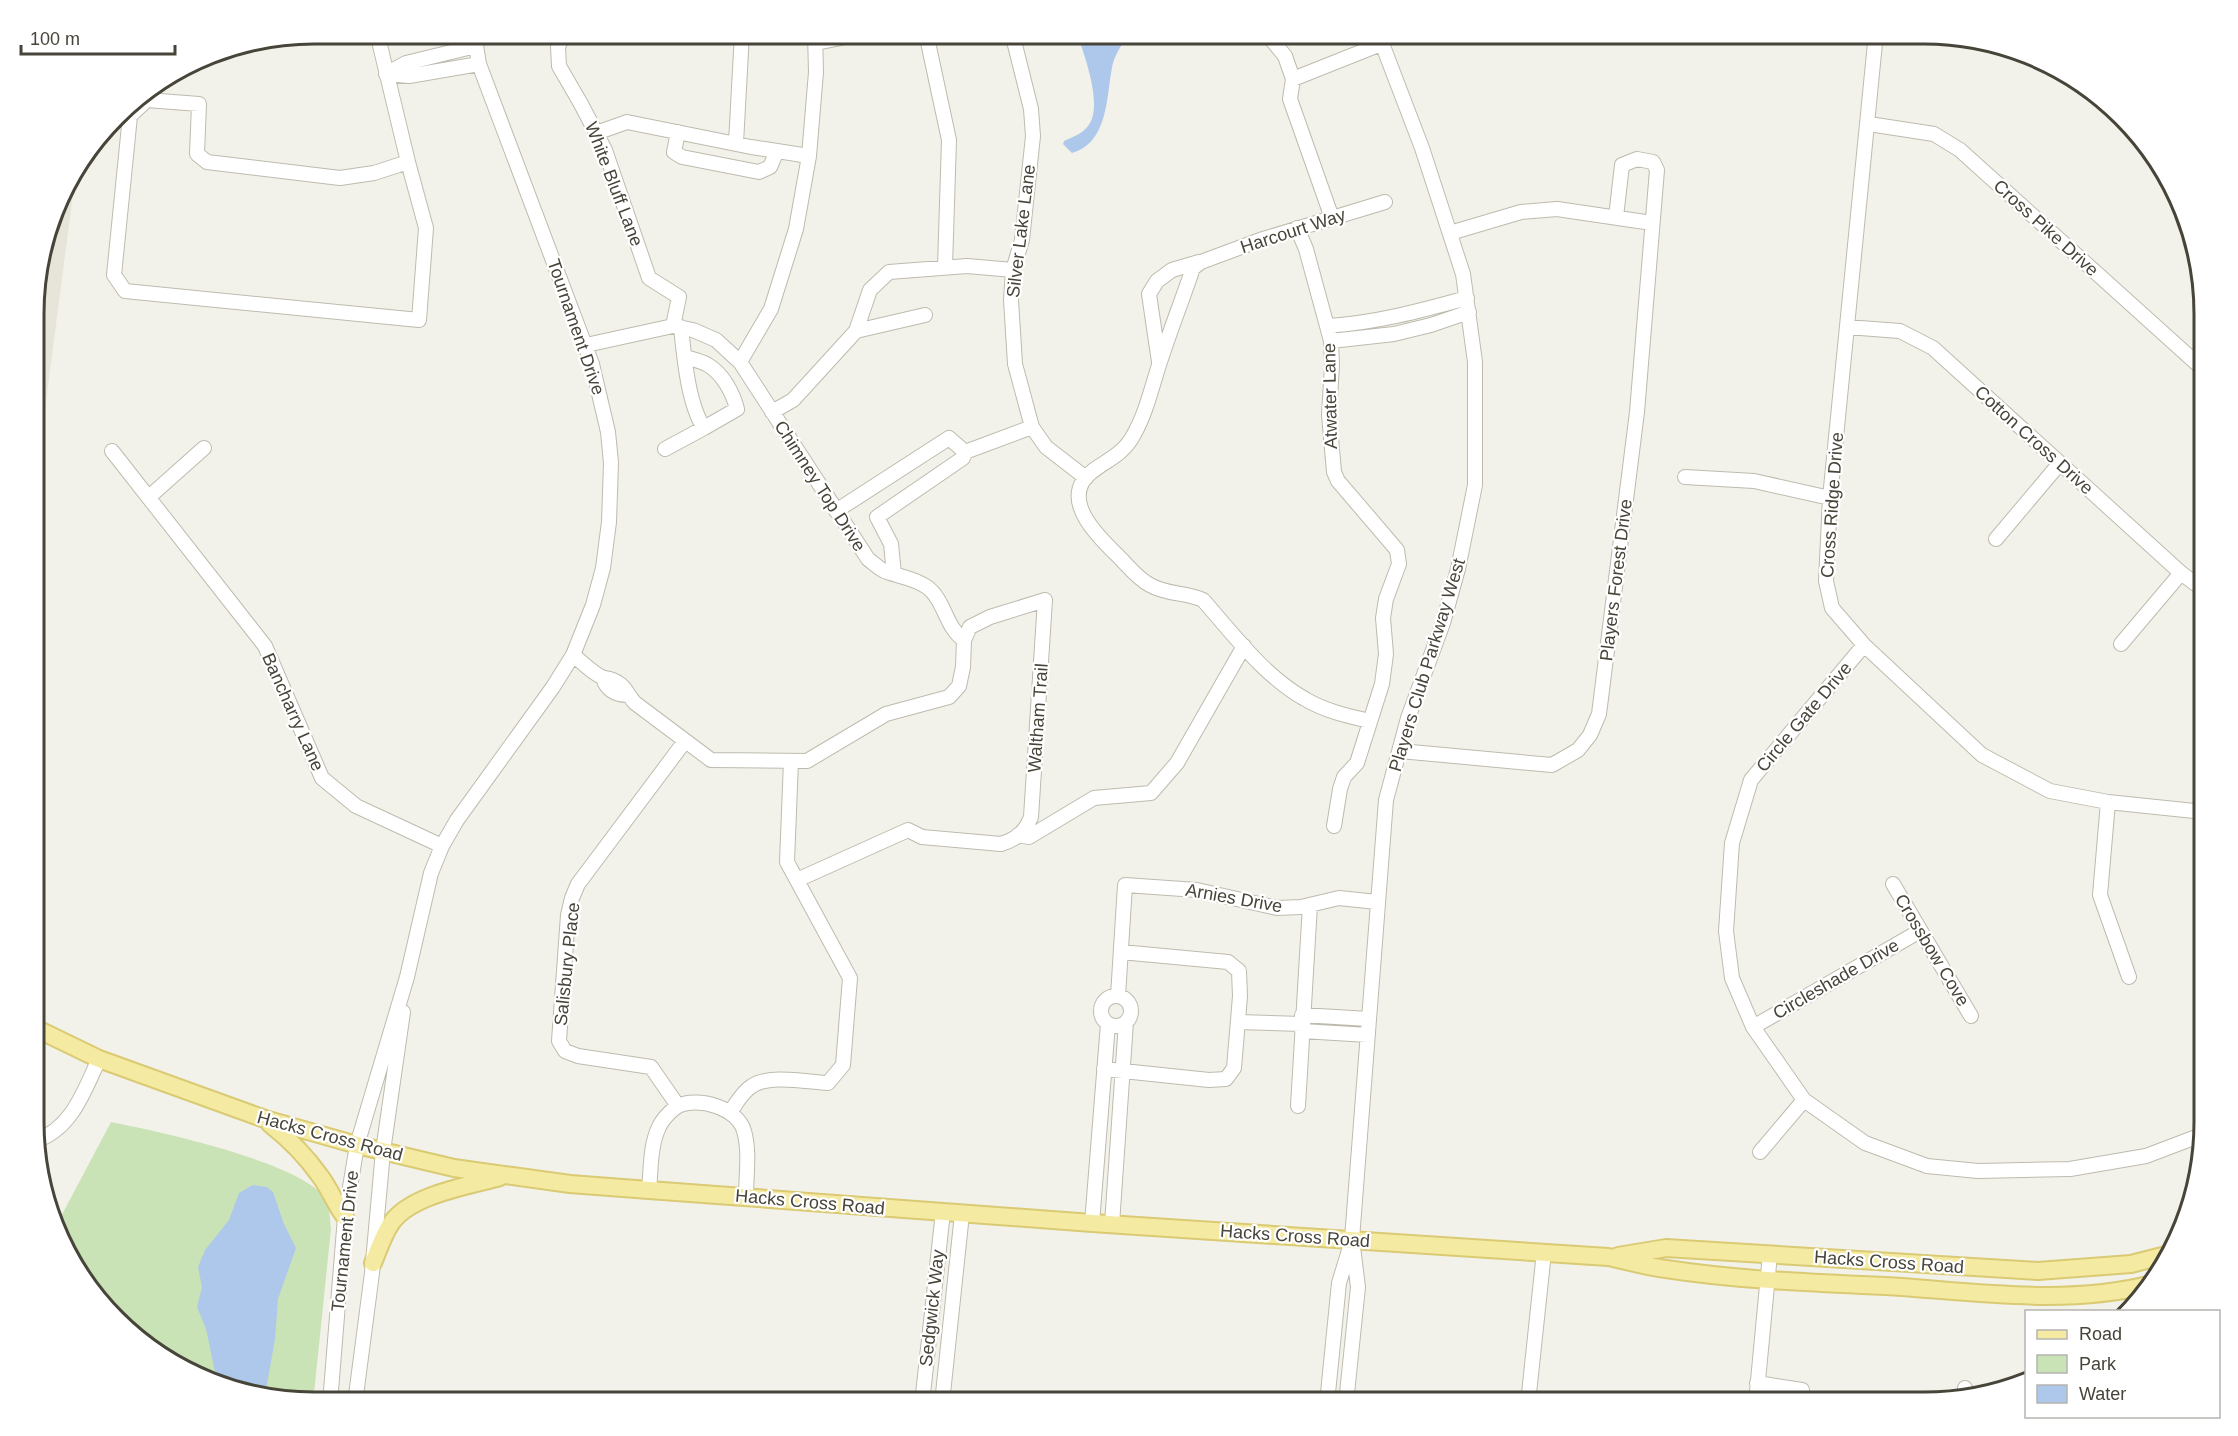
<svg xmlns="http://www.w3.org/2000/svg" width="2238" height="1436" viewBox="0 0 2238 1436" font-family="Helvetica,sans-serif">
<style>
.residential{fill:#e7e5d9}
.green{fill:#c9e3b7}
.water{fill:#adc8ea}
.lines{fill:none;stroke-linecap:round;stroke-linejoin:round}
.minor-casing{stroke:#bebbae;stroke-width:16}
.major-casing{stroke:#d9ca73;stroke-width:20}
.minor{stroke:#fff;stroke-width:14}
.major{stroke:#f5eaa2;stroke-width:16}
.labels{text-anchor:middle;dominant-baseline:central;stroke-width:4.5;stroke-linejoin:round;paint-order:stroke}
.street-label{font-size:18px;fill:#474439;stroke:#fff}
.rim{fill:none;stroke:#474439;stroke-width:3}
</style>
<rect width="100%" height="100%" fill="#f3f2ea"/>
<!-- residential -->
<path class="residential" d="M76 171 39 455H35V277L62 189Z"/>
<!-- green -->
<path class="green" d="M111 1122C152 1130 312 1164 327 1202 330 1209 330 1221 331 1229L313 1403 224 1388 157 1356 71 1263 57 1224Z"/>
<!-- water -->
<path class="water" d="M1077 33H1129C1124 42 1116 52 1113 63 1106 93 1110 142 1072 153L1063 144 1064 141C1073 137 1082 134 1088 126 1104 106 1084 55 1077 33Z
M253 1185 267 1187 273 1192 284 1224 296 1248 278 1299 275 1339 265 1395 218 1386 206 1329 197 1307 202 1287 198 1267 205 1250 229 1220 239 1193Z"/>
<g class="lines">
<defs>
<path id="minor" d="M564 33 558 47 559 66 581 104 605 150 649 278 679 297 673 326
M926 33 949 140 945 267
M1012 33 1031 109 1033 136 1022 240 1013 270 1011 300 1015 364 1032 427 1046 447 1086 478
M1266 33 1285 56 1293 79 1290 99 1332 218
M1876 33 1830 498 1826 581 1832 608 1864 645 1982 755 2050 791 2108 802 2204 812
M816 43 841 38 852 33
M476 46 406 63 386 74 409 76 479 64
M1293 79 1381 44
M148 91 147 100 130 116 114 275 125 291 419 320 426 228 408 162 377 33
M147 100 199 104 197 154 207 162 340 178 374 173 408 162
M1869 124 1934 134 1960 150 2204 370
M678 132 674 152 682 157 759 172 770 167 777 151
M596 133 627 122 751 147 809 156
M736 143 742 33
M1297 228 1306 249 1331 341 1332 365 1329 415 1334 472 1338 481 1397 550 1399 564 1386 599 1383 618 1386 654 1382 684 1357 763 1344 777 1340 789 1334 826
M1450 233 1521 212 1557 209 1652 223
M1327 326C1375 323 1420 311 1467 298
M681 327C684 356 688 404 704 428L737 409C733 393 723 374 708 365 701 361 692 359 685 357
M1847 327 1900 331 1933 348 2181 573 2204 590
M856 331 925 315
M1331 341 1394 334 1431 325 1469 312
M586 345 673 326 693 330 716 340 740 362 868 559C874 563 880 570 887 572 901 577 914 578 927 587 945 600 945 627 964 640
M740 362 771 309 796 229 809 156 816 72 815 33
M1159 362 1149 294 1157 281 1172 270 1199 262
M772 412 793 400 856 331 870 290 889 272 967 266 1013 270
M665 449 704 428
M112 451 265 646 322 778 356 806 442 846
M965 452 1032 427
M1685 477 1754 481 1830 498
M149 497 204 448
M836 511 949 438 965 452
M1996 539 2060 463
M894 574 891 544 877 517 963 458 965 452
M2121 644 2181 573
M1864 645 1751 780 1732 843 1726 931 1732 978 1753 1027 1804 1100 1865 1143 1927 1166 1978 1171 2070 1169 2146 1156 2204 1134
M573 655C581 661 594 675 604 678 611 679 615 680 621 685 627 690 629 697 635 703L711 760 807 761 886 714 949 697 959 686 963 667 964 640 970 627 990 617 1045 600 1031 817C1025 832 1017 839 1001 844L922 837 908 830 797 880
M603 678C606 689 615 695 627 695
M1370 721C1348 716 1325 711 1305 699 1264 676 1233 634 1203 600 1186 592 1167 595 1150 585 1138 579 1129 567 1120 558 1103 541 1066 508 1083 481 1094 464 1120 460 1133 436 1147 412 1152 385 1161 359 1171 328 1183 298 1193 268L1201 262 1260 240 1385 202
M1400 751 1552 765 1578 750 1590 735 1599 714 1637 412 1657 170 1653 162 1637 159 1622 165 1616 217
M2108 802 2100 895 2129 977
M1018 835 1029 837 1094 798 1151 793 1177 763 1244 646
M1893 884 1971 1016
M1101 1011a15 15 0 1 1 30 0a15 15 0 1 1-30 0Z
M1118 996 1125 885 1197 890 1277 908 1301 907 1339 898 1377 902
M1302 1015 1369 1019
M1238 1022 1302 1024
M1753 1027 1920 931
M1302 1031 1368 1035
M1104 1069 1209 1080 1226 1079 1234 1068 1240 996 1239 971 1228 962 1121 952
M678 1106 651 1067 578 1056 565 1051 559 1041 568 915 572 898 578 884 685 741
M1298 1106 1310 905
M730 1112C736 1104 743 1091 752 1086 769 1074 808 1082 828 1083L843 1065 850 978 787 862 791 761
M35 1141C72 1129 84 1091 99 1059
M1760 1152 1804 1100
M649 1190C651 1170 650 1145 659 1127 662 1120 671 1110 678 1106 698 1096 738 1108 744 1131 750 1151 746 1176 746 1196
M1092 1223 1108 1024
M1112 1224 1126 1022
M1757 1383 1802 1390
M1965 1396V1388
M1756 1402 1770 1254
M330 1403 345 1217 357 1145 407 977 431 873 442 846 457 820 553 687 573 655 593 605 603 568 609 522 611 463 608 432 592 364 479 64 474 33
M355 1403 372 1273 383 1151 403 1012
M922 1403 943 1212
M942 1403 962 1214
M1327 1403 1339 1283 1350 1247
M1346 1403 1358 1287 1352 1239 1386 800 1408 718 1443 623 1458 569 1475 485V362L1463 274 1422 148 1378 33
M1528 1403 1544 1252"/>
<path id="major" d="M35 1028 99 1059 265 1119 357 1145 454 1168 570 1184 649 1190 1092 1223 1608 1257C1628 1261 1647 1267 1666 1269 1744 1281 1824 1283 1902 1287 1984 1293 2072 1305 2152 1284
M270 1124C289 1139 306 1156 320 1176 330 1189 335 1204 345 1217
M1618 1256 1666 1248 2038 1271 2131 1264 2170 1254
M373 1263C378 1251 383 1236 390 1225 408 1195 468 1186 500 1177"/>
</defs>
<!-- minor casing -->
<use href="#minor" class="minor-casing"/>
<!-- major casing -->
<use href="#major" class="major-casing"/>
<!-- minor -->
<use href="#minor" class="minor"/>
<!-- major -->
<use href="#major" class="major"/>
</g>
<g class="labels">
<!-- street labels -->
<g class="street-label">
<text transform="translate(614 184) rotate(69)">White Bluff Lane</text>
<text transform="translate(2046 228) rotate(42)">Cross Pike Drive</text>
<text transform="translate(1021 231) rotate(-83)">Silver Lake Lane</text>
<text transform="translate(1293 231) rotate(-18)">Harcourt Way</text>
<text transform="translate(576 327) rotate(71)">Tournament Drive</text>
<text transform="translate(1330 396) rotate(-91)">Atwater Lane</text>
<text transform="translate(2034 440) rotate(42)">Cotton Cross Drive</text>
<text transform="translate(820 486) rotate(57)">Chimney Top Drive</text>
<text transform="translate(1832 505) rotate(-86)">Cross Ridge Drive</text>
<text transform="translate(1616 580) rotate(-83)">Players Forest Drive</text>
<text transform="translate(1427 665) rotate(-73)">Players Club Parkway West</text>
<text transform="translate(293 712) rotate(66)">Bancharry Lane</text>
<text transform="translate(1804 717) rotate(-50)">Circle Gate Drive</text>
<text transform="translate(1038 718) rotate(-86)">Waltham Trail</text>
<text transform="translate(1234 898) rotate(10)">Arnies Drive</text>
<text transform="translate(1932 950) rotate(59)">Crossbow Cove</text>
<text transform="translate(567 964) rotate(-84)">Salisbury Place</text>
<text transform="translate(1836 979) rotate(-30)">Circleshade Drive</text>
<text transform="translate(330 1136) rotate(15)">Hacks Cross Road</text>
<text transform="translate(810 1202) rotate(5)">Hacks Cross Road</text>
<text transform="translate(1295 1236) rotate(4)">Hacks Cross Road</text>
<text transform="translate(345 1241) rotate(-84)">Tournament Drive</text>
<text transform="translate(1889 1262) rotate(4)">Hacks Cross Road</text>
<text transform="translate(932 1308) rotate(-84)">Sedgwick Way</text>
</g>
</g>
<!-- crop -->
<path d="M0 0H2238V1436H0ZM314 44H1924A270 270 0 0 1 2194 314V1122A270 270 0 0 1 1924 1392H314A270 270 0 0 1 44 1122V314A270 270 0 0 1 314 44Z" fill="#fff" fill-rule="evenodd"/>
<path class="rim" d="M314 44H1924A270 270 0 0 1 2194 314V1122A270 270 0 0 1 1924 1392H314A270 270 0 0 1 44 1122V314A270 270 0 0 1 314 44Z"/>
<!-- legend -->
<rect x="2025" y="1310" width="195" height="108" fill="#ffffff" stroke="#b5b4b0" stroke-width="1.5"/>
<rect x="2037" y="1330" width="30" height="9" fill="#f5eaa2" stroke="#b5b4b0" stroke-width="1.5"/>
<text x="2079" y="1340" font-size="18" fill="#474439">Road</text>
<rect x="2037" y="1355" width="30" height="18" fill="#c9e3b7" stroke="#b5b4b0" stroke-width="1.5"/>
<text x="2079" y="1370" font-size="18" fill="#474439">Park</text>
<rect x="2037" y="1385" width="30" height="18" fill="#adc8ea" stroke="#b5b4b0" stroke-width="1.5"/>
<text x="2079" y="1400" font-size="18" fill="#474439">Water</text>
<!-- scale -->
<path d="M21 45v9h154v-9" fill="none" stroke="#474439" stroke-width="3"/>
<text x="30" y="45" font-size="18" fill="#474439" stroke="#ffffff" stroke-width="4.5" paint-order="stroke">100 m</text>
</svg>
